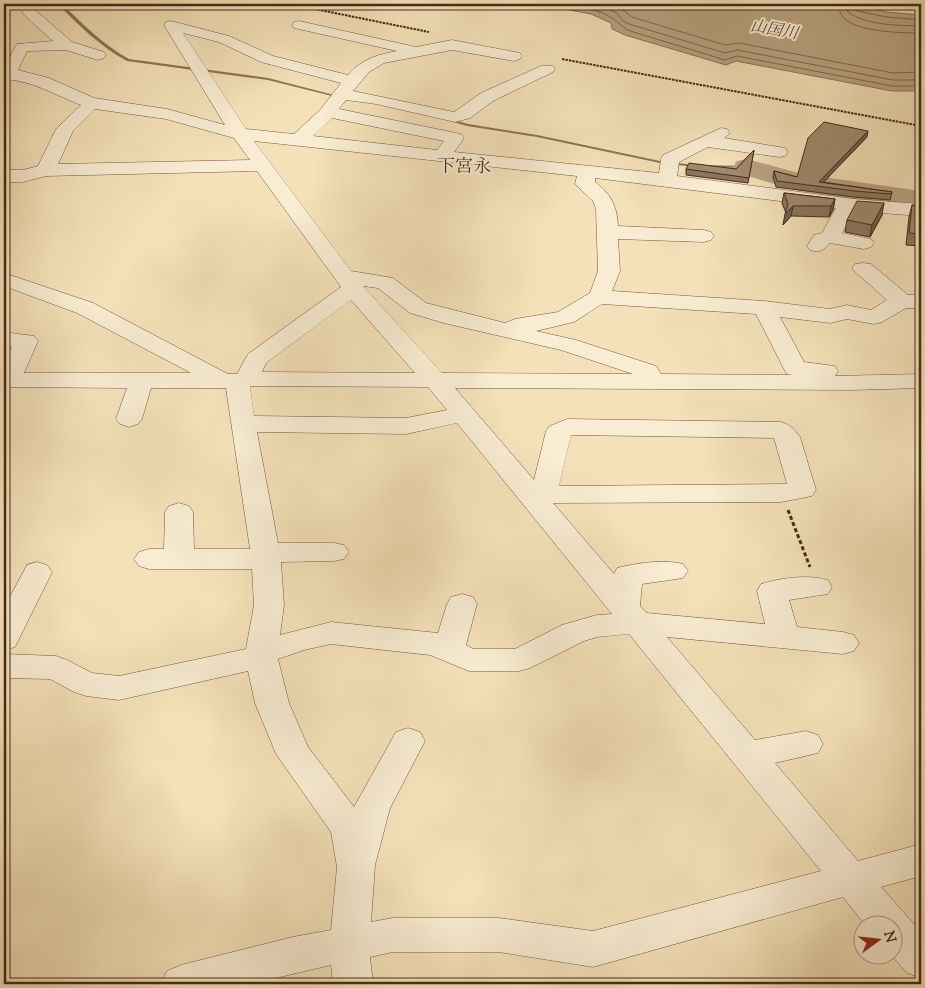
<svg xmlns="http://www.w3.org/2000/svg" width="925" height="988" viewBox="0 0 925 988" font-family="'Sorts Mill Goudy','Noto Serif JP',serif">
<style>
.water{fill:#b9a383;stroke:#8b7359}
.lines{fill:none;stroke-linecap:round;stroke-linejoin:round}
.shore{stroke:#80664f;stroke-width:1}
.stream{fill:#8b7359;fill-rule:evenodd}
.river{fill:#b9a383;fill-rule:evenodd}
.minor-casing{stroke:#725842;stroke-width:1}
.path-far1{stroke:#462a1b;stroke-width:2;stroke-dasharray:2.5 1;stroke-linecap:butt}
.path{stroke:#462a1b;stroke-width:3;stroke-dasharray:4 2.5;stroke-linecap:butt}
.minor{fill:#f8ecd2;fill-rule:evenodd}
.wall{fill:#8a765e;stroke:#462a1b}
.shaded-wall{fill:#70604c;stroke:#462a1b}
.building{fill:#a0896d;stroke:#462a1b}
.labels{text-anchor:middle;dominant-baseline:central;stroke-width:4;stroke-linejoin:round;paint-order:stroke}
.far-water-label{font-size:16px;font-style:italic;fill:#684e3a;stroke:#f8ecd2}
.far-quarter-label{font-size:18px;fill:#462a1b;stroke:#f8ecd2}
</style>
<rect width="100%" height="100%" fill="#f4e1b9"/>
<filter id="stains"><feTurbulence type="fractalNoise" baseFrequency=".004" numOctaves="4"/><feColorMatrix values="0 0 0 0 .2 0 0 0 0 .09 0 0 0 0 .02 0 0 0 .5 -.17"/></filter>
<radialGradient id="worn" r=".72"><stop offset=".6" stop-color="#630" stop-opacity="0"/><stop offset="1" stop-color="#630" stop-opacity=".3"/></radialGradient>
<!-- water -->
<path class="water" d="M537 4H845L887 12 921 15V91H892L736 61 726 65 625 35 612 29 611 23 591 14Z"/>
<g class="lines">
<!-- shore -->
<path class="shore" d="M564 4 601 12 614 19 627 30 725 60 737 56 892 86H921
M596 4 617 13 623 21 629 24 725 53 737 50 893 80H921
M615 4 632 17 725 45 739 43 893 73 921 72
M838 4C839 9 840 14 844 18 857 32 902 33 921 33
M846 4 848 12C868 26 897 25 921 26
M852 4 853 8 857 11 887 17 921 20"/>
<!-- stream -->
<path class="stream" d="M58 4H62C83 24 103 45 129 59L268 78 342 97 340 98 268 80 127 61C101 47 78 25 58 4Z
M447 118 468 124 537 135 660 161 695 165 747 166 749 167 747 168 695 167 660 163 537 137 467 126 447 120Z"/>
<!-- river -->
<path class="river" d="M747 159 802 174 921 191V209L800 191 737 173 733 167 737 161Z"/>
<defs>
<path id="minor" d="M29 8 34 9 72 42 104 52 106 55 104 58 98 60 66 50 27 51 18 70 49 78 94 98 167 109 225 125 164 25 166 22 171 21 229 36 273 56 348 75C362 59 376 55 397 51L294 28 292 25 294 22 299 21 416 47 452 40 520 53 522 56 520 59 514 61 452 50 384 63 369 72 353 91 454 112 481 93 541 66H553L555 69 553 72 493 101 470 118 455 122 376 104 346 100 339 109 461 134 464 138 454 152 659 173 661 159 663 155 721 128 727 129 730 133 724 138 779 147 785 148 788 152 785 156 779 157 708 147 679 162 677 176 854 199 921 204V216L854 211 842 233 871 239 874 243 871 247 864 249 830 243C823 250 821 253 810 250L807 246 814 235 822 233 836 208 595 178V182C611 194 617 206 618 226L704 230 711 232 714 236 711 240 704 242 618 239 620 271 612 291 764 301 830 309 847 305 871 310 887 300 852 269 855 264 863 263 871 264 908 295H921V309L906 308 882 322 874 324 847 319 830 323 780 317 804 362 835 366 838 371 835 376 921 374V388L852 390 455 388 534 480 546 431 550 426 567 419 781 422C791 425 794 429 800 437L816 490 812 496 781 502 553 503 614 574 617 568C637 563 664 559 683 564L688 571 683 578 642 584 640 606 647 613 765 624 757 591 761 584C781 578 808 574 828 580L832 587 828 594 789 600 797 627 843 632 854 635 859 643 854 651 843 654 667 637 755 740 806 731 818 735 823 744 818 753 775 763 858 861 921 844V876L881 887 921 932V978L907 973 892 956V926H866L843 897 593 967 499 952H393L370 957 373 984H333L331 965 250 984H161L167 971 181 965 293 937 331 930 337 867 331 832 276 754 255 703 248 671 119 700 86 696 74 692 50 679 4 678V654L56 656 67 660 92 673 119 676 246 649 254 605 252 569H149L139 566 134 559 139 552 149 549H164L165 512 169 506 179 503 189 506 193 512 194 549H250L226 388H151L142 419 138 424 129 427 120 424 116 419 127 388 4 387V365L12 347 4 346V332L34 336 38 341 24 373H191L77 313 4 286V273L93 303 228 374H237L248 354 341 287 257 171 46 176 23 182H4V170H23L38 166 56 129 81 105C53 94 34 81 4 79V67L17 44 53 41 24 15 22 12 24 9ZM183 33 219 42 261 62 341 83 320 110 294 134 246 129ZM95 109 166 119 234 138 250 160 58 164 73 131ZM332 118 444 141 437 150 313 136ZM254 141 577 176 575 184 593 201 596 209 598 271 590 293 558 312 515 319 505 323 426 303 393 278 351 271ZM363 286 378 288 410 313 444 323 561 350 633 374 442 373ZM351 300 415 373 262 372 266 363ZM602 304 756 314 784 369 787 374 792 375 661 374 656 366 576 340 536 331 574 322ZM250 386 428 387 447 410 406 418 254 416ZM457 423 612 614 597 615 562 625 515 649H473L466 645 477 604 473 597 462 594 451 597 447 604 438 633 331 622 280 635 284 605 281 562 334 561 344 559 349 552 344 545 334 543H278L257 432 406 434ZM571 435 774 438 787 484 559 486ZM629 634 821 871 593 931 499 918H393L371 922 375 865 390 808 425 741 420 732 408 728 396 732 354 807 308 747 289 703 278 659 304 650 331 644 430 655 469 671H519L530 668 584 641 597 637Z
M37 562 47 565 52 572 15 647 4 650V608L27 565Z"/>
</defs>
<!-- minor casing -->
<use href="#minor" class="minor-casing"/>
<!-- path-far1 -->
<path class="path-far1" d="M290 4 429 32
M562 59 921 126"/>
<!-- path -->
<path class="path" d="M788 510 810 567"/>
<!-- minor -->
<use href="#minor" class="minor"/>
</g>
<!-- wall -->
<path class="wall" d="M867 137 823 182 892 192 890 200 854 197 776 187 773 177 774 171 797 177Z
M754 150 748 183 686 175V169H736Z
M784 193 835 199 833 210 829 217 791 216 783 225 786 213 782 203Z
M912 205 921 206V246L906 245 909 217Z
M882 215 870 237 845 232 847 220Z"/>
<!-- shaded-wall -->
<path class="shaded-wall" d="M868 131 867 137 819 187V182Z
M835 199 833 210 829 217 831 206Z
M884 203 882 215 870 237 872 225Z
M793 206 791 216 783 225 785 214Z"/>
<!-- building -->
<path class="building" d="M824 122 868 131 819 182 892 192 891 194 855 191 777 181 774 171 797 177 808 138Z
M754 150 749 178 686 169 689 163 736 169Z
M784 193 835 199 831 206H793L785 214 788 204Z
M857 201 884 203 872 225 847 220Z
M912 205 921 206V234L909 233Z"/>
<g class="labels">
<!-- far-water labels -->
<g class="far-water-label">
<text transform="translate(774 31) rotate(10)">山国川</text>
</g>
<!-- far-quarter labels -->
<g class="far-quarter-label">
<text x="464" y="168">下宮永</text>
</g>
</g>
<!-- margin -->
<rect width="925" height="988" fill="none" stroke="#f4e1b9" stroke-width="20"/>
<rect x="5" y="5" width="915" height="978" fill="none" stroke="#462a1b" stroke-width="2.5"/>
<rect x="10" y="10" width="905" height="968" fill="none" stroke="#462a1b"/>
<!-- north arrow -->
<g transform="translate(878 940) rotate(75)"><circle r="24" fill="#f8ecd2" stroke="#b19e89"/>
<path d="M0-4L9 19L0 12L-9 19Z" fill="#8f2418"/>
<text y="-8" font-size="14" font-weight="bold" text-anchor="middle" fill="#462a1b">N</text>
</g>
<rect width="100%" height="100%" filter="url(#stains)"/>
<rect width="100%" height="100%" fill="url(#worn)"/>
</svg>
